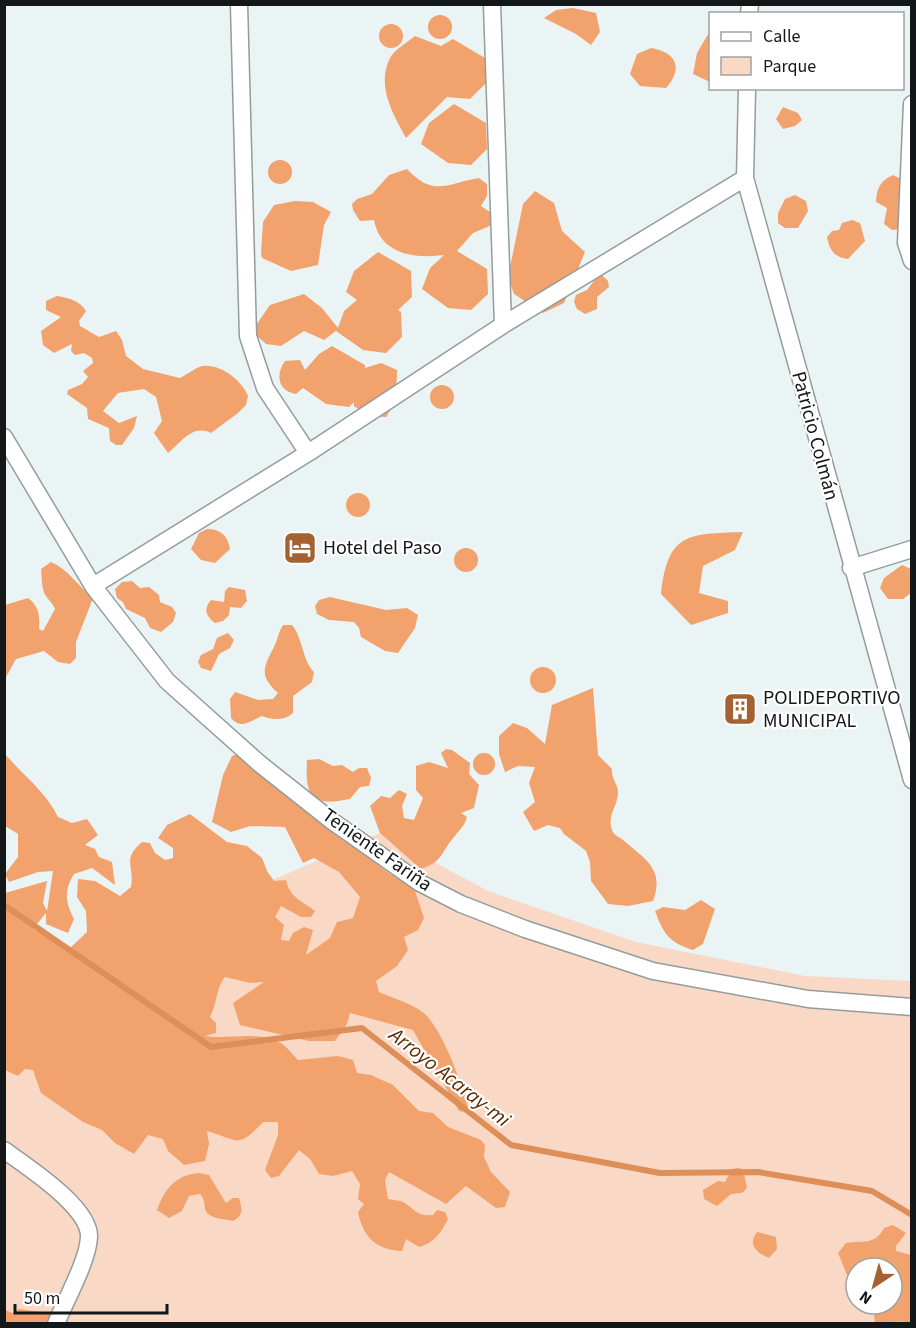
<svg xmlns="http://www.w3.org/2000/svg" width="916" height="1328" viewBox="0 0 916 1328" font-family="'Source Sans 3',sans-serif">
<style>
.green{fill:#f9d9c5;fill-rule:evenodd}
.forest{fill:#f2a26c}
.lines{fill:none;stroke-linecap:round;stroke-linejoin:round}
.stream{stroke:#dd8f59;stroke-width:6}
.street-casing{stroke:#949c9c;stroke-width:19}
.street{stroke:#fff;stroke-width:16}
.labels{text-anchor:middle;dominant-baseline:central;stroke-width:4.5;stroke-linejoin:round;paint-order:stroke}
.street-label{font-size:20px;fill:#141717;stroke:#fff}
.poi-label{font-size:20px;fill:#141717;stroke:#fff;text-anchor:start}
.water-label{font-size:21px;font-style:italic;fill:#5d2b00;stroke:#fff}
</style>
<rect width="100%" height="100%" fill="#ebf4f4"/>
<!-- green -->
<path class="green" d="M380 833 488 891 636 942 805 976 911 981V1323H5L4 998ZM856 1268H892V1304H856Z"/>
<!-- forest -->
<path class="forest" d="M573 8 596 13 600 32 591 45 576 34 544 18 556 10Z
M428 27a12 12 0 1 1 24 0a12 12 0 1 1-24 0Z
M379 36a12 12 0 1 1 24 0a12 12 0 1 1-24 0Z
M710 31V82L693 74 697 53Z
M415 36 441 46 453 39 485 58 486 83 470 99 447 97 406 138C393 114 376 86 390 58 394 50 408 42 415 36Z
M651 48C676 52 684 68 666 88L640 86 630 74 637 54Z
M454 104 486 123 487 149 471 165 448 163 421 144 429 123Z
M783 107 798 113 802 120 795 126 783 129 776 119Z
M268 172a12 12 0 1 1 24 0a12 12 0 1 1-24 0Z
M407 169C434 198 447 183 479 178L487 184V196L481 206 490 212 492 225 473 233 457 251 487 269 488 294 471 310 448 308 422 289 430 268 444 255C414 259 380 254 374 220L360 221 353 210 352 204 357 199 372 194 389 175Z
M893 175 905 181 904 229 892 230 884 224 887 208 876 202C877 188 880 181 893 175Z
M535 191 554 203 562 231 585 252 564 303 543 313 514 294 508 277 523 204Z
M795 195 806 201 808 211 798 228H785L778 223V213L785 199Z
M295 201 313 202 331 212 324 225 318 265 291 271 262 258 261 254 263 222 274 205Z
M852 220 860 223 865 241 848 259C834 257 830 251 827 237L832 231 839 230 842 223Z
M378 252 411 271 412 297 398 310 401 312 402 337 386 353 363 350 336 331 324 340 304 331 281 346 266 344 257 336 256 325 270 305 304 294 322 308 338 328 344 311 357 300 346 292 354 271Z
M602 275 608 281 609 287 597 297V309L585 314 577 309 574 302 576 295 587 290 597 277Z
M57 296C69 298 79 300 86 311L79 321 80 326 99 337 116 331 122 340 126 356 143 369 180 378C186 375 195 368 202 366 220 363 242 380 248 396L246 405 238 413 211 433C192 424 182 442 168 453L154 433 162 421 156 397 144 389 118 393 103 411 119 423 137 416 134 428 122 445H116L110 441 109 428 88 419 87 408 67 394 68 390 82 384 88 377 83 371 93 363 92 358 84 353 75 355 71 351 72 344 54 353 43 345 41 331 61 317 46 310V301Z
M332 346 365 365V368L381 363 397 370 396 401 386 417 369 416 354 406V402L349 407 326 404 303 388 296 394C278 391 275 375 285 361L300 360 305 370 319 354Z
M430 397a12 12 0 1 1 24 0a12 12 0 1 1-24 0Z
M346 505a12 12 0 1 1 24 0a12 12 0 1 1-24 0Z
M207 529C221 529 228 536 230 549L215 563 201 560 191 549 199 533Z
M743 532 735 550 703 566 699 593 728 601V613L691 625 661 594C668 532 688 534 743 532Z
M454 560a12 12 0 1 1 24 0a12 12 0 1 1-24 0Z
M51 562C68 569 78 586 93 598L76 642V658L70 664 58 662 44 651 16 659 5 679V605L28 598C39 606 40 616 39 629L43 631 55 609C52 602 50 602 46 596 41 589 42 577 41 569Z
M902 565 911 569V593L903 599H888L880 588 884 578Z
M132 581 140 588 149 587 159 595 160 602 172 607 176 613 173 622 161 632 150 628 145 618 126 609 123 602 117 598 115 589 122 582Z
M229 587 245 590 247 601 241 608 230 607 229 615 223 621 215 623C206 616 203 609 211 600L224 602 225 591Z
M330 597 386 610 407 608 418 615 415 628 398 653 385 651 361 637 359 628 354 622 329 620 317 614 315 606 319 600Z
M283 625H292C303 638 302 660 314 672L312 682 293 696V713C284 721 272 720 262 716 250 721 241 730 231 718L230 699 235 692 258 700 273 699 278 693C259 676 263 668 274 647 278 639 278 633 283 625Z
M228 633 234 640 230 648 219 654 211 671 201 668 198 662 201 655 213 649 217 638Z
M530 680a13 13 0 1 1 26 0a13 13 0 1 1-26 0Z
M593 688 598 755 612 769C611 778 617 783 618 791 619 806 605 816 613 832 615 836 620 837 623 840 645 859 665 869 653 901L628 906 608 904 591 881 590 862 586 851 564 834 560 828 548 825 534 831 523 812 535 802 529 783 535 767 518 766 505 772 499 754V736L513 723 527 728 545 744 552 705Z
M446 749 452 750 470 763 469 774 479 785 474 808 461 813 467 817C464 827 460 829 454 837 440 853 444 861 421 869L380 833 370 806 381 796 390 798 399 790 407 794 402 806 404 818 414 820 423 798 416 790V766L429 762 448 768 441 753Z
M247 751 312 817 326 823 387 872 414 888 424 918 418 930 404 937 408 950 397 966 376 981 379 992C392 998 414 1004 425 1014 445 1035 460 1080 468 1107L465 1112 459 1111 413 1030 350 1013 347 1024 335 1041H309L240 1025 233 1003 264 982 250 983 225 977C216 988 217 1004 210 1017L216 1023V1033L205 1036C229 1040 259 1030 281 1043 287 1047 293 1055 298 1060L338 1056 353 1060 357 1073 371 1075 393 1085 419 1111 433 1113 448 1127 481 1140 485 1145 484 1157 491 1172 510 1192 505 1207 496 1208 466 1186 446 1204 389 1172 385 1180 388 1199C392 1200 399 1200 403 1202 415 1209 417 1217 433 1215L437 1210 445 1212 448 1219C441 1233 434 1243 419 1247L406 1239 402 1251C376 1250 363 1237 358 1212L364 1204 358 1199 360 1184 352 1171 333 1176 319 1174 310 1159 299 1150 279 1176 271 1178 265 1170 278 1135V1122H263C237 1150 239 1140 207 1131L209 1144 205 1161 184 1165 168 1151 163 1139 148 1135 134 1154 115 1143 102 1130 83 1122 41 1093 33 1070 25 1069 18 1076 5 1070V893L47 881 43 903 47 911 53 871 38 872 9 882 5 874 18 857V834L5 826 4 753C23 775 46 792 58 817L72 823 87 819 98 835 85 845 95 849 99 857 112 862 115 885 92 868 74 874C64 890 65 902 74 919L68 933 46 924V913L33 929 69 949 87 932 86 911 77 897 78 879 95 881 120 896 131 887C135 866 121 860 142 842L150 843 155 853 165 860 173 858V848L158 838 167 825 190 814 227 842 247 846 262 858 267 871 274 881 286 880C290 898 302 901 315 911L311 917H301L281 906 275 917 284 925 281 940 289 941 293 933 304 927 313 930 306 955 330 938 337 922 353 918 360 897 339 872 314 858 303 863 285 827 250 826 231 832 212 822 223 775 232 756Z
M473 764a11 11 0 1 1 22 0a11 11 0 1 1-22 0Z
M319 759 333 766 342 765 353 772 359 768H367L371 778 369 786 360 787 350 799C311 807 305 797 307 760Z
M701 900 715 909 703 944 693 950C669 942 664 935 655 911L663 907 685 910Z
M738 1168 743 1169 747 1188 742 1193 731 1194 717 1206 704 1199 703 1190 718 1181 725 1182 732 1169Z
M199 1173 209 1175 226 1203 233 1198H239C242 1209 244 1215 233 1221 225 1219 208 1219 205 1209 204 1202 205 1200 200 1194L189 1196 182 1211 169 1218 157 1210C165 1188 176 1175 199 1173Z
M893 1225 906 1233 896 1246V1251L911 1255V1323C899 1320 888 1323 875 1322L874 1314 879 1307 895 1305 892 1268H856V1282L847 1275 838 1253 846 1243C862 1240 875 1246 884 1228Z
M757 1232 776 1237 777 1249 769 1258C757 1253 747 1245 757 1232Z
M19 1309 53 1314 54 1323 5 1324V1310L13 1313Z"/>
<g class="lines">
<!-- stream -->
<path class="stream" d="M4 905 211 1047 362 1028 511 1145 660 1173 758 1172 872 1191 912 1215"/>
<defs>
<path id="street" d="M239 4 248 336 265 388 308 453
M492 4 503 325
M749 14 750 4
M747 88 745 178 912 780
M912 104 906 243 912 261
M4 437 93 586 167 681 260 764 332 821 420 883 461 904 525 929 653 971 808 999 912 1007
M851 568 912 549
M93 586 308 453 503 325 745 178
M4 1150C27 1167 90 1207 89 1237 88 1261 65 1301 56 1324"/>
</defs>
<!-- street casing -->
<use href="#street" class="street-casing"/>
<!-- street -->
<use href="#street" class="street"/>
</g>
<!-- icons -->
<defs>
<symbol id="hotel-square" viewBox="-11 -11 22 22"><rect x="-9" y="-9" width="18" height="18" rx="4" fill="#a56131" stroke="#fff"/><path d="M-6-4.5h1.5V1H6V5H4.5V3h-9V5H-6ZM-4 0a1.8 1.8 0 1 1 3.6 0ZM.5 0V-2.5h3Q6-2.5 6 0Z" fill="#fff"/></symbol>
<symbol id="building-square" viewBox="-11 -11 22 22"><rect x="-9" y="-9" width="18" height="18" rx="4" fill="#a56131" stroke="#fff"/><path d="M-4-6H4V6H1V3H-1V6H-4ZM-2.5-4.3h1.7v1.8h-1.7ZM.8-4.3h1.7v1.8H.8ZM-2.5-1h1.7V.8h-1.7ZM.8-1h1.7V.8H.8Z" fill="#fff"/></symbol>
</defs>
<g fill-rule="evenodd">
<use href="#hotel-square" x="281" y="529" width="38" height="38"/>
<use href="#building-square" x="721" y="690" width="38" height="38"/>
</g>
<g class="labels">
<!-- street labels -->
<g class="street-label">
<text transform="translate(815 436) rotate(75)">Patricio Colmán</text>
<text transform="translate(377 850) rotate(35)">Teniente Fariña</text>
</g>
<!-- poi labels -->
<g class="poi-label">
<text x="323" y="548">Hotel del Paso</text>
<text x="763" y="698">POLIDEPORTIVO<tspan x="763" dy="23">MUNICIPAL</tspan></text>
</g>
<!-- water labels -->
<g class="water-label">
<text transform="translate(450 1077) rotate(38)">Arroyo Acaray-mi</text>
</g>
</g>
<!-- border -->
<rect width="916" height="1328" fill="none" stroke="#141717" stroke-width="12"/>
<!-- legend -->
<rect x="709" y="12" width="195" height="78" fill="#ffffff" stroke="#a1a2a2" stroke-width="1.5"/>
<rect x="721" y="32" width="30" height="9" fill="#ffffff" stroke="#a1a2a2" stroke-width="1.5"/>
<text x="763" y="42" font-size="18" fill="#141717">Calle</text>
<rect x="721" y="57" width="30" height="18" fill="#f9d9c5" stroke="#a1a2a2" stroke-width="1.5"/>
<text x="763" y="72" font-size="18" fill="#141717">Parque</text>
<!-- north arrow -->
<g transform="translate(874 1286) rotate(216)"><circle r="28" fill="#ffffff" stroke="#a1a2a2" stroke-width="1.5"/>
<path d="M0-4.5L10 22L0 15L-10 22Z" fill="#a56131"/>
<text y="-9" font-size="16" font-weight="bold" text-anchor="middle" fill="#141717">N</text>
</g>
<!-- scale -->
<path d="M15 1304v9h152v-9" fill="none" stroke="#141717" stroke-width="3"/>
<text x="24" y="1304" font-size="18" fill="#141717" stroke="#ffffff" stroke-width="4.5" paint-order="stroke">50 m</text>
</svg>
